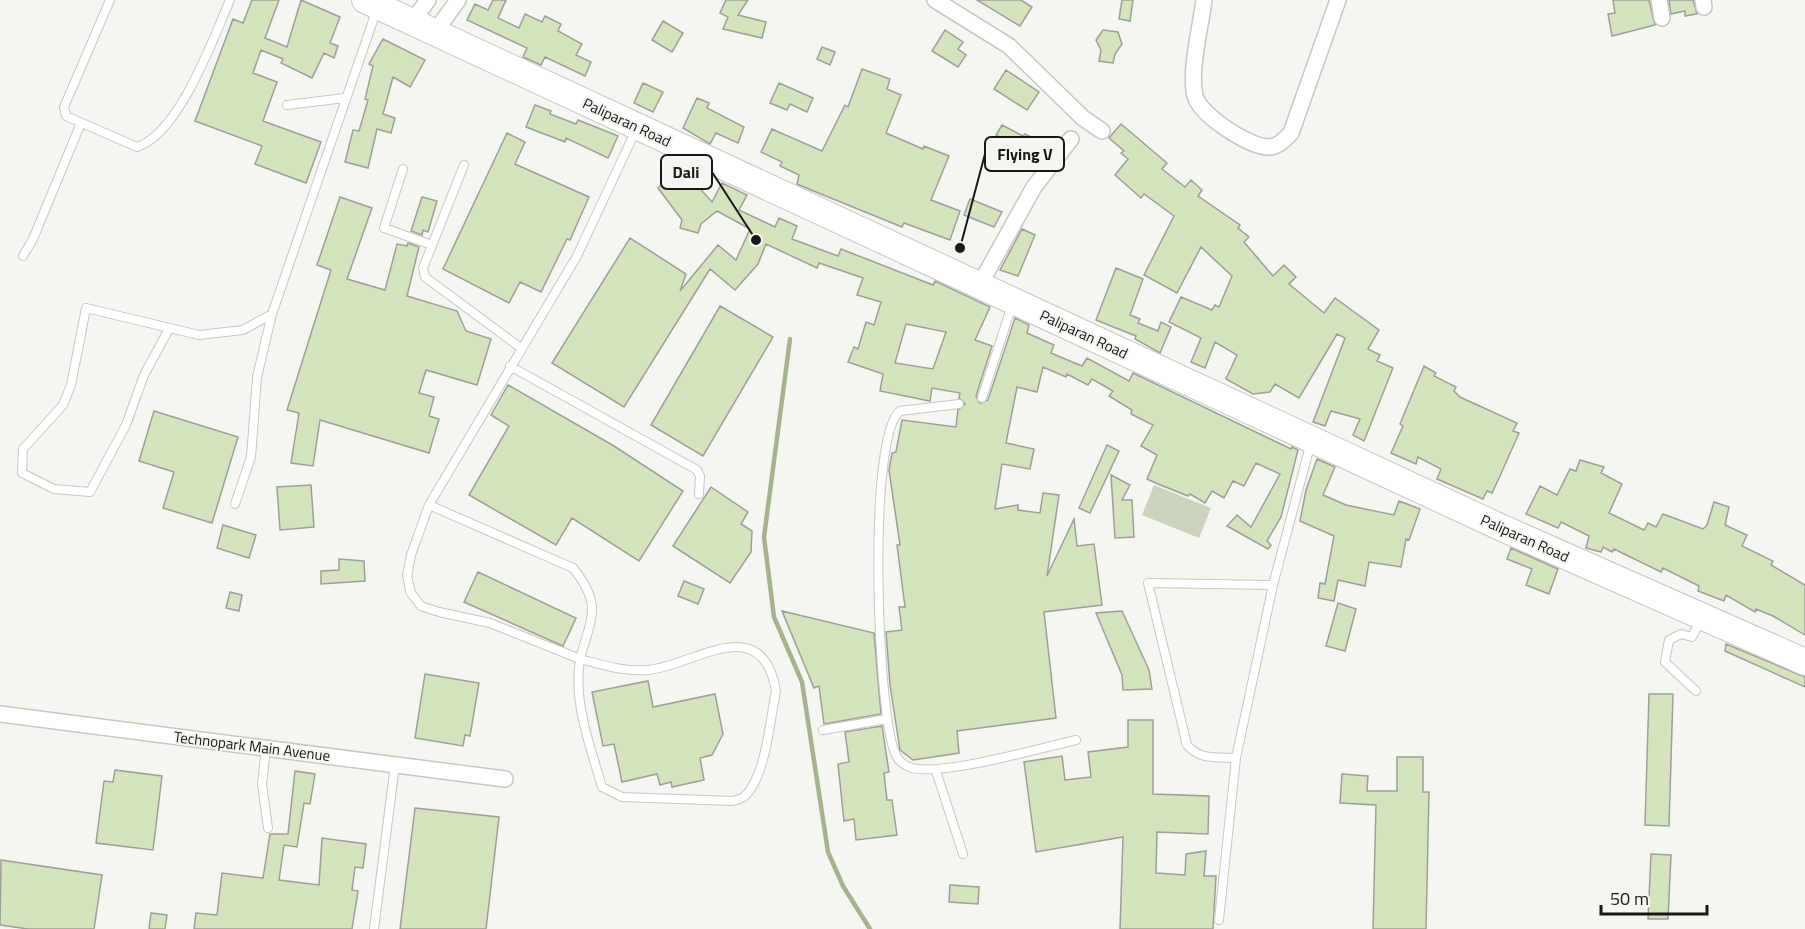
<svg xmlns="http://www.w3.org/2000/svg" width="1805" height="929" viewBox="0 0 1805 929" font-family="'Titillium Web',sans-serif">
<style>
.green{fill:#cbd4bd}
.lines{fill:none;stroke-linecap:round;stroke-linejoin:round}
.stream{stroke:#a5b38e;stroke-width:4.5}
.building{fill:#d5e4be;stroke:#9d9f99;stroke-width:1.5;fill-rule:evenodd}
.lane-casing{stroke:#c6c8c2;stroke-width:10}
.street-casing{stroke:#c6c8c2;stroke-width:18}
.primary-casing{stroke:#c6c8c2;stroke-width:28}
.lane{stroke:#fff;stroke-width:8}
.street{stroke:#fff;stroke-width:15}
.primary{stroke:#fff;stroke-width:26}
.labels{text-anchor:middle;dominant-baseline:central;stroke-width:4.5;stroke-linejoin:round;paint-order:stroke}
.street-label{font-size:15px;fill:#181917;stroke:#f4f7f0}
.leader{fill:none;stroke:#181917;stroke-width:2}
.callout-dot{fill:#181917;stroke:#f4f7f0;stroke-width:2}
.callout{fill:#f4f7f0;stroke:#181917;stroke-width:2}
.callout-label{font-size:16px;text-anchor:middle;font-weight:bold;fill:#181917}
</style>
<rect width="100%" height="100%" fill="#f4f7f0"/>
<!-- green -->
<path class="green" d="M1154 485 1211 508 1199 538 1142 515Z"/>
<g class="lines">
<!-- stream -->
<path class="stream" d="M790 339 764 537 774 617 802 682 828 852 843 886 870 929"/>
</g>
<!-- building -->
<path class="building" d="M252 0H279L265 38 287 47 301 0 340 17 330 43 338 46 334 58 324 53 312 78 281 63 283 59 261 50 253 73 277 82 263 121 321 142 306 183 255 164 262 146 195 121 233 19 243 23Z
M493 0H506L498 18 519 28 525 14 542 22 545 16 561 24 558 31 582 44 576 55 591 62 585 76 545 57 541 65 523 57 527 48 467 20 475 4 488 10Z
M726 0H748L738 15 766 22 762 38 723 29 728 17 720 13Z
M977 0H1021L1032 7 1020 26Z
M1122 0H1133L1130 21 1119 19Z
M1613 0H1649L1655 25 1612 36 1608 14 1615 13Z
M1669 0H1693L1697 14 1685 16V11L1671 14Z
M663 21 683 33 672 52 652 40Z
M945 30 963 42 958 49 966 55 958 67 932 51Z
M1103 30 1118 32 1122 44 1115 54 1113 63 1099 61 1101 50 1096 40Z
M383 39 425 60 410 87 393 77 383 114 395 118 391 133 377 129 368 168 345 162 353 130 359 131 368 100 365 99 373 66 369 64Z
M822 47 835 52 830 65 817 59Z
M862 69 890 79 887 89 901 95 886 133 923 149 924 146 949 156 931 200 960 211 950 240 904 223 902 227 811 190 797 184 799 175 780 166 782 162 761 152 772 129 822 151 845 105 848 107Z
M1006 70 1039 92 1027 110 994 89Z
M643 83 663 92 653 112 634 103Z
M779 83 813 98 807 112 790 104 787 110 770 103Z
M697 98 709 103 707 108 744 127 738 143 716 133 710 144 683 128Z
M535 105 551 111 550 114 576 124 578 120 618 136 608 158 566 138 565 142 526 127Z
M1121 124 1167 163 1162 169 1185 187 1191 180 1202 190 1198 196 1240 225 1238 228 1249 237 1244 242 1273 276 1284 265 1296 277 1289 284 1324 313 1335 298 1379 330 1368 349 1380 355 1377 361 1393 368 1364 441 1353 435 1360 419 1331 411 1325 426 1313 422 1345 338 1337 334 1299 398 1275 384 1270 392 1253 394 1226 379 1237 355 1215 342 1205 368 1191 362 1201 338 1169 322 1181 297 1212 310 1215 305 1219 307 1232 276 1201 247 1177 293 1144 275 1174 216 1144 194 1141 198 1115 175 1128 159 1121 153 1124 151 1109 138Z
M1002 125 1023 136 1025 134 1052 148 1041 161 996 135Z
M507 133 525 142 515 164 589 197 570 240 567 239 541 292 520 282 509 303 443 269Z
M680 166 712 202 722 183 747 195 739 210 775 227 779 218 797 226 792 239 838 256 841 249 933 285 935 281 990 307 975 340 992 346 976 396 980 403 988 400 1015 318 1029 325 1027 333 1054 345 1051 353 1082 366 1087 358 1129 381 1133 373 1291 449 1292 447 1298 450 1281 517 1267 541 1271 545 1268 549 1227 526 1237 515 1251 527 1280 474 1256 463 1244 486 1233 481 1224 498 1212 491 1205 503 1190 494 1188 496 1158 484 1147 479 1157 455 1141 446 1153 425 1131 414 1132 410 1109 396 1113 391 1092 379 1088 385 1067 374 1066 377 1043 367 1037 392 1017 387 1006 443 1034 449 1030 469 1002 464 995 509 1018 505V510L1040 513 1043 493 1059 495 1047 576 1074 519 1077 546 1094 544 1102 605 1044 612 1056 718 957 731 959 753 913 760 900 750 890 685 886 632 902 630 899 607H905L897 545H900L889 470 892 453 896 452 902 420 956 427 958 410 965 404 959 398 960 393 932 388 930 401 880 391 883 374 848 362 854 347 858 349 866 322 874 325 881 302 857 295 863 278 819 263 817 268 766 244 758 264 735 290 710 269 624 407 552 363 630 238 686 274 680 291 718 245 736 260 750 229 717 211 701 224 698 233 680 228 682 220 658 188ZM906 324 946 332 933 369 895 363Z
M340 197 372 208 347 279 385 290 397 244 407 246 408 243 419 247 407 296 457 311 466 331 491 339 477 385 426 370 419 393 434 397 429 416 439 419 429 453 320 420 313 466 291 463 299 413 287 410 331 270 317 265Z
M422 197 437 201 428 232 423 230 422 235 411 231Z
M970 199 1002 212 994 227 964 215Z
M1022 229 1035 235 1018 276 1000 270Z
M1116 268 1143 279 1130 315 1140 319 1138 323 1158 331 1161 322 1171 327 1160 353 1135 339 1136 336 1096 320Z
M720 306 773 337 703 456 651 425Z
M1424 366 1436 373 1434 376 1456 387 1454 391 1460 397 1517 423 1513 431 1519 433 1500 476 1492 493 1487 491 1483 499 1437 479 1441 469 1418 457 1416 464 1391 453 1403 426 1400 424Z
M508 385 614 446 683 491 639 561 572 518 556 545 469 495 509 426 491 415Z
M154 411 238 437 212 523 163 508 174 472 139 461Z
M1107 445 1119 451 1090 513 1079 508Z
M1317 459 1335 467 1323 495 1346 505 1394 515 1399 501 1420 509 1409 540 1406 539 1401 567 1369 562 1365 586 1338 580 1334 601 1318 598 1320 583 1325 584 1334 536 1300 521 1306 490Z
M1580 460 1604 467 1601 473 1622 484 1609 513 1644 530 1648 523 1656 527 1663 514 1703 529 1707 525 1714 502 1729 507 1725 525 1747 535 1742 546 1773 561 1771 565 1805 585V635L1773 616 1756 609 1755 612 1726 595 1724 601 1698 591 1699 586 1663 568 1661 572 1614 549 1612 552 1603 547 1601 552 1586 548 1589 536 1561 522 1558 528 1526 514 1540 486 1557 495 1570 469 1576 471Z
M1111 475 1130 485 1122 500H1132L1134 537 1115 538Z
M311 485 314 527 280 530 277 487Z
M711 487 748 512 741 524 752 531 751 552 730 583 673 546Z
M223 525 256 535 249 558 217 548Z
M1511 548 1558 569 1549 594 1526 585 1532 569 1507 559Z
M339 559 364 561 365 581 321 584V571L339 570Z
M478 572 576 618 563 646 464 602Z
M684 581 704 589 698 604 678 596Z
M230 592 242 595 239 611 226 608Z
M1338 603 1356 609 1345 651 1326 646Z
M782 611 874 633 881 714 824 724 819 686 814 688Z
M1122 611 1149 670 1152 689 1123 690 1122 675 1096 613Z
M1726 644 1805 677V687L1725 651Z
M425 674 479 683 470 736 465 735 463 746 415 738Z
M648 681 653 707 715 694 723 734 712 755 700 758 704 780 672 787 671 782 660 785 657 774 622 782 614 744 603 746 592 692Z
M1649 694H1673L1669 826 1645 825Z
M1128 720H1153V794L1209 796 1208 834 1157 832 1156 873 1185 875 1186 854 1206 851 1204 876H1216L1213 929H1120L1123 837 1036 852 1024 762 1062 756 1065 780 1091 777 1088 752 1128 747Z
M882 726 889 772 884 773 887 800H892L897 835 856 840 854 819 844 821 838 764 849 762 845 732Z
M1397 757H1423V792H1429L1426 929H1373L1376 805 1340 803 1342 774 1368 776 1367 791H1397Z
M115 770 162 776 153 850 96 843 104 781 113 782Z
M295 771 315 774 310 804 304 803 297 847 284 845 279 880 319 885 322 838 366 844 363 868 355 867 352 890 358 891 352 929H194L196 913 217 915 222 873 263 878 270 834H288Z
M415 808 499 817 486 929H400Z
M1651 854 1671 855 1668 919H1648Z
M1 860 102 875 94 929H28L0 925Z
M950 885 979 887 978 904 949 902Z
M151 913 167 915 165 929H149Z"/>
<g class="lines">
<defs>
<path id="lane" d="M110 0 64 107 66 116 137 147C179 134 213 39 230 0
M287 105 345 98
M464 165 423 268 425 277 521 348
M403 169 384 228 432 245
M23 256 33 239 81 123
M169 329 144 375 126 425 90 492 54 489 22 473 23 449 63 405 71 385 86 308 199 335 243 330 272 314
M510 366 697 470 700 476 699 494
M982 398 1012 305
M959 404 900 411C867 436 877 711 895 753 897 759 901 763 907 766 931 780 1044 747 1076 740
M235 504 251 457 257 377 272 314 377 9
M429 505 573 568C603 605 591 618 580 659 603 665 624 672 648 670 693 666 762 609 776 691 770 719 766 776 745 796 742 799 736 800 732 801L622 797 602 787C590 745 573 703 580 659L490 623 439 612 421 606 411 593 407 576 411 555 429 505 577 256 636 130
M1696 691 1665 662 1669 640 1681 634 1692 637 1701 619
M823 730 887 719
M266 748 262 784 268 828
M1236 758C1216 757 1200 760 1187 745L1148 583 1273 585
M936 771 963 854
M1219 920 1236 758 1273 585 1311 442
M374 929 395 765"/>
<path id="street" d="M935 0 1009 46 1083 118 1102 131
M1204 0C1201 26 1189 71 1195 96 1200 115 1249 147 1268 147 1278 147 1284 140 1291 133L1338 0
M1659 0 1662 18
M1703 0 1704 7
M412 22 428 0
M435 32 458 0
M979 286 1034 187 1071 139
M0 714 505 779"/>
<path id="primary" d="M365 0 1500 527 1805 662"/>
</defs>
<!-- lane casing -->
<use href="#lane" class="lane-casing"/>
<!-- street casing -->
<use href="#street" class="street-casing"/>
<!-- primary casing -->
<use href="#primary" class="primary-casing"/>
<!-- lane -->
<use href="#lane" class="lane"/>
<!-- street -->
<use href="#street" class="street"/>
<!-- primary -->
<use href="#primary" class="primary"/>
</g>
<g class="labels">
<!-- street labels -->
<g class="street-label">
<text transform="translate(627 122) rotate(25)">Paliparan Road</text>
<text transform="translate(1084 334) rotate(25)">Paliparan Road</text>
<text transform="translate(1525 538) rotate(24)">Paliparan Road</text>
<text transform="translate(252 746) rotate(7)">Technopark Main Avenue</text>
</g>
</g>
<!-- callouts -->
<path class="leader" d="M960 248L985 154M756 240L712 172"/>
<g class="callout-dot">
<circle cx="960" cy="248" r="6"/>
<circle cx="756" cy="240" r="6"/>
</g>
<g class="callout">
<rect x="985" y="137" width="79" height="34" rx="6"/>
<rect x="661" y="155" width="51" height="34" rx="6"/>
</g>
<g class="callout-label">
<text x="1025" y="160">Flying V</text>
<text x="686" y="178">Dali</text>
</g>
<!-- scale -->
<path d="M1601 905v9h106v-9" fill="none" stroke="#181917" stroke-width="3"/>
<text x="1610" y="905" font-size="18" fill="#181917" stroke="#f4f7f0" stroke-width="4.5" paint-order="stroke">50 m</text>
</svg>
